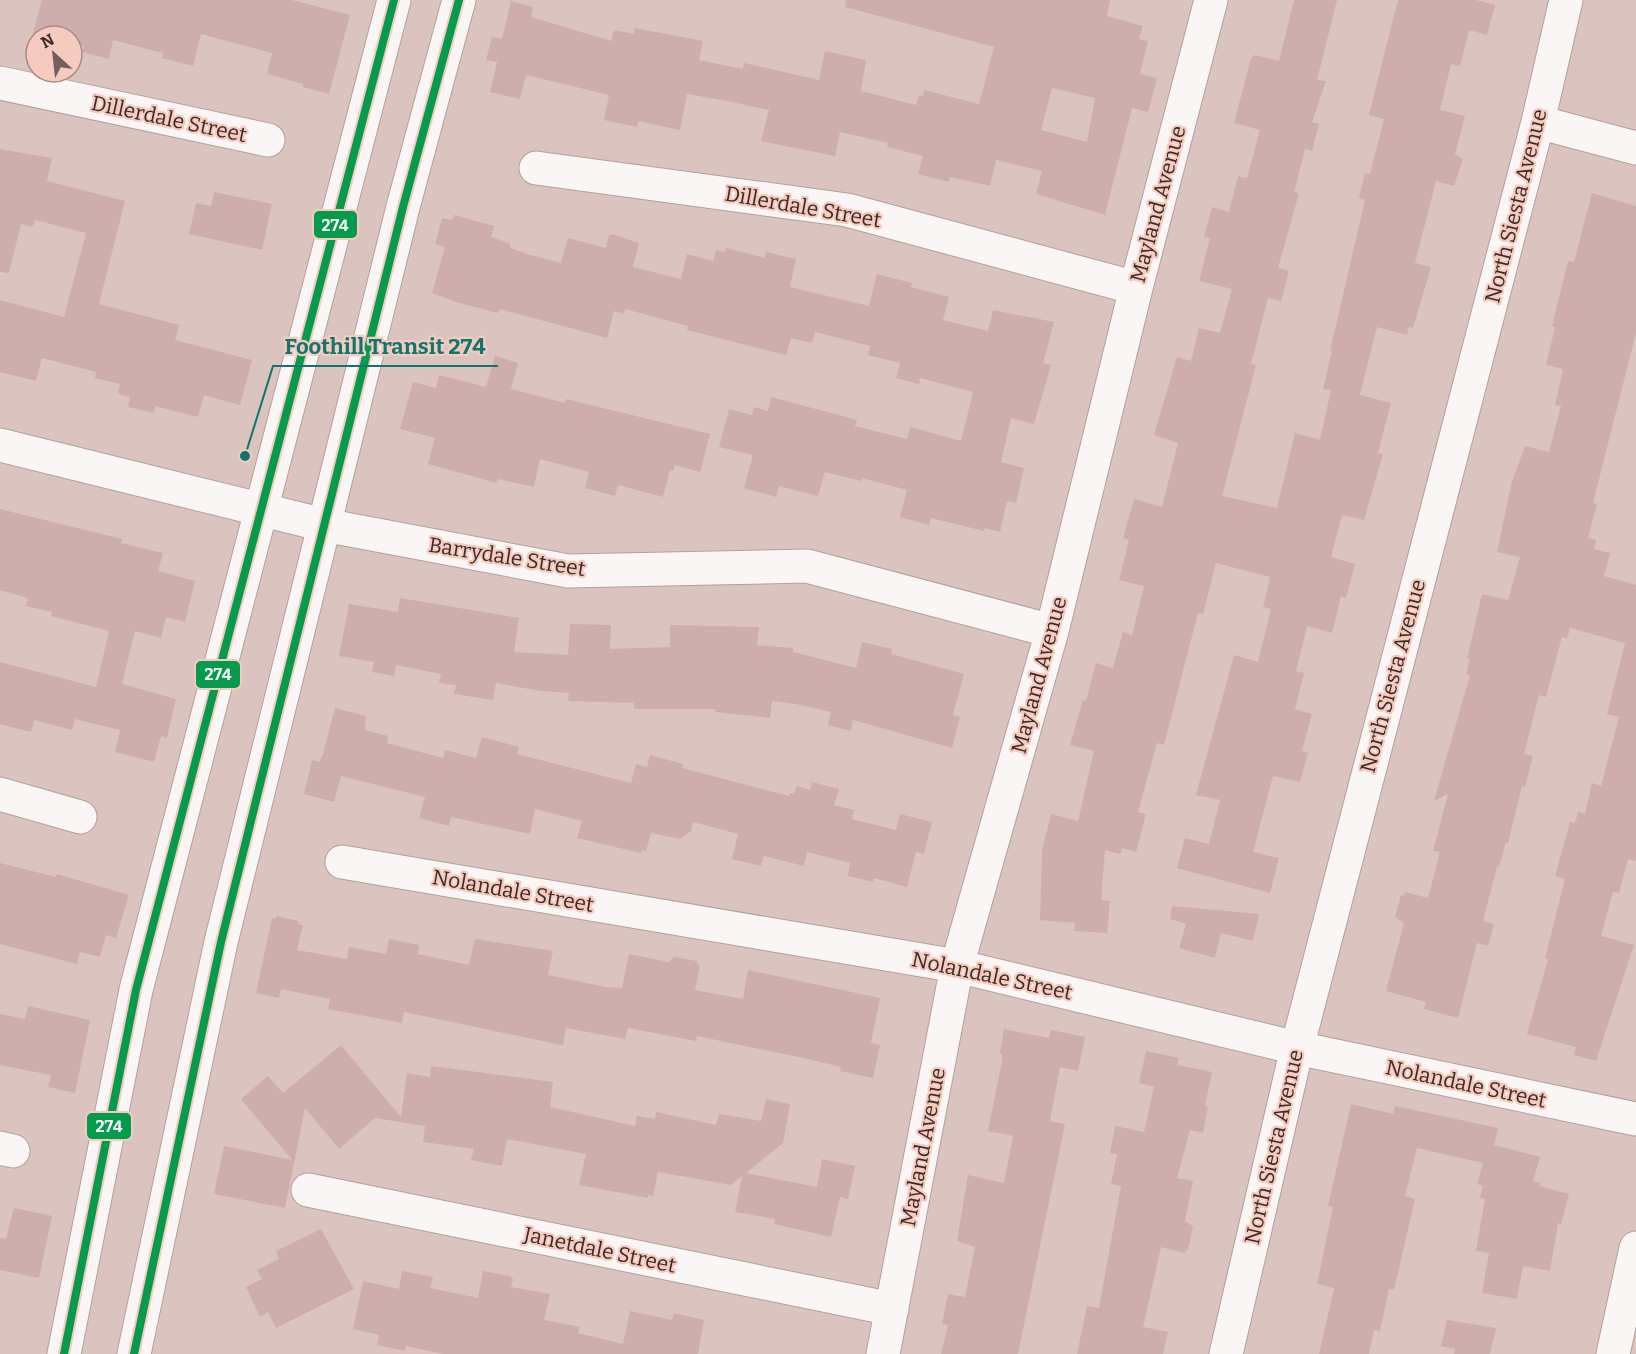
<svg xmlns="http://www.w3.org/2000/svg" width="1636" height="1354" viewBox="0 0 1636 1354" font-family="Bitter,serif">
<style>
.building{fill:#cdaead;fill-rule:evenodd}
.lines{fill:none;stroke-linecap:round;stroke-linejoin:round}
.street-casing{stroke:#b2a09c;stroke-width:35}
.secondary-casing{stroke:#b2a09c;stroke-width:35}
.street{stroke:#faf6f5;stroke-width:33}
.secondary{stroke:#faf6f5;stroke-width:33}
.bus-1-casing{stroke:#f5cabf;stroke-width:12}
.bus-1{stroke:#069a4d;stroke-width:8}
.labels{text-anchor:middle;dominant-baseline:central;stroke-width:4.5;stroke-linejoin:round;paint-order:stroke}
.street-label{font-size:21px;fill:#3b2a26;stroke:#f5cabf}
.leader{fill:none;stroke:#0f766e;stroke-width:2}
.callout-dot{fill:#0f766e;stroke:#f5cabf;stroke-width:2}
.callout-label{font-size:22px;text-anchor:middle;font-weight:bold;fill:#0f766e;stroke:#f5cabf;stroke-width:4.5;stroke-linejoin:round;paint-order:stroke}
.line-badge{stroke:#f5cabf;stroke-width:2}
.badge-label{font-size:16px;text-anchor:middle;font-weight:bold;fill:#fff}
</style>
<rect width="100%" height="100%" fill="#dbc4bf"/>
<!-- building -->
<path class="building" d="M42 0H292L350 15 329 94 303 87V84L267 74 272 53 201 34 193 66 162 58 163 53 113 40 109 59 82 52 84 46 72 43V36H46L33 33Z
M846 0H1110L1107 16 1143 26 1139 39 1148 41 1140 74 1157 78 1148 112 1132 108 1105 215 1036 194 1042 171 996 160 990 186 950 177 949 182 918 174 923 156 887 147 888 143 840 132 835 156 761 141 769 110 722 100 687 94 680 130 638 121 637 127 604 120 609 95 526 75 520 99 490 92 497 62 486 60 492 37 502 39 511 1 533 7 531 17 611 41 614 30 634 34 635 28 703 41 699 60 743 69 744 63 819 80 825 51 866 60 861 91 916 105 919 95 923 96 924 90 979 104 994 47 845 7ZM1052 88 1095 98 1087 142 1041 130Z
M1294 0H1337L1317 80 1326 81 1312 122 1319 124 1312 151 1305 149 1294 192 1299 193 1278 268 1289 271 1281 301 1268 298 1251 364 1256 365 1222 496 1277 508 1295 433 1320 440 1331 390 1323 389 1332 351H1330L1365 200 1359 198 1365 173 1370 174 1384 119 1369 115 1398 0H1476L1495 5 1487 35 1469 30 1460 66 1451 64 1440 110 1465 116 1455 154 1463 159 1454 186 1436 181 1415 263 1431 267 1413 328 1409 327 1407 335 1377 327 1366 370 1360 395 1391 403 1378 453 1383 454 1364 520 1342 515 1331 557 1355 564 1346 598 1341 596 1332 633 1307 626 1296 671 1304 673 1295 709 1312 714 1302 751 1308 753 1300 782 1273 776 1253 852 1279 858 1270 893 1177 868 1185 838 1209 844 1220 800 1196 795 1212 736 1234 655 1258 662 1271 609 1263 607 1270 577 1216 563 1203 614 1198 613 1164 745 1157 743 1138 812 1146 814 1136 852 1122 848 1120 854 1105 850 1101 900 1110 901 1107 933 1074 931 1075 923 1040 920 1042 850 1051 814 1078 821 1094 751 1070 745 1083 700 1086 701 1096 663 1113 668 1123 632 1132 635 1144 586 1119 580 1129 540 1123 538 1134 499 1162 507 1178 443 1154 435 1177 357 1191 361 1199 328 1220 333 1232 289 1199 281 1210 238 1204 237 1212 207 1229 212 1238 176 1247 178 1260 130 1234 123 1251 58 1255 55 1279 61Z
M0 149 52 158 47 181 125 201 99 304 179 325 175 340 252 360 240 405 204 395 198 417 155 406 154 413 128 407 130 397 118 394 120 384 95 378 96 372 42 358 36 381 0 372V300L64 317 86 233 35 220 33 227 21 224 9 273 0 272Z
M214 192 272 204 262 250 189 234 196 203 211 206Z
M1592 193 1636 206V333L1593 503 1597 504 1588 538 1596 540 1594 549 1610 553 1604 576 1636 585V861L1628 859 1619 893 1613 892 1601 936 1634 945 1596 1061 1574 1055 1576 1047 1527 1034 1548 959 1545 958 1565 879 1555 876 1570 822 1575 823 1578 812 1585 814 1592 783 1601 786 1619 717 1607 714 1625 643 1570 628 1567 639 1562 637 1546 697 1539 695 1524 754 1533 756 1525 787 1522 786 1508 843 1506 842 1499 867H1497L1483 921 1494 924 1488 946 1477 943 1458 1018 1424 1009 1426 1002 1386 991 1404 923 1395 917 1401 895 1404 896 1405 892 1428 898 1440 852 1433 851 1448 794 1434 801 1470 675 1466 674 1470 659H1467L1482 594 1508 600 1520 557 1497 552 1512 481 1525 446 1549 452 1561 406 1555 405 1563 369 1546 365 1555 327 1552 326 1568 261 1574 262Z
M454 215 494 226 491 237 509 243 511 248 527 254 561 263 568 238 606 248 609 235 612 234 639 243 633 267 681 279 687 254 713 261 716 250 725 252 726 248 765 258 766 252 796 259 790 287 869 306 877 274 912 283 911 287 949 297 943 320 988 331 993 310 1054 322 1043 363 1051 365 1034 424 1011 418 1001 462 1024 468 1016 503 1007 501 1000 532 985 528 984 531 931 518 929 525 900 517 907 490 862 478 861 481 825 472 818 496 779 486 776 497 744 488 753 455 719 447 729 409 752 415 754 407 768 411 771 397 857 420 855 426 907 439 910 427 961 441 973 392 920 378 919 384 896 378 900 363 868 355 870 346 815 332 812 343 791 338 786 355 687 330 688 326 625 309 624 314 614 311 607 338 500 309 498 313 456 302 432 293 445 247 435 244 442 218 452 220Z
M495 356 518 363 511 389 565 403 566 399 710 434 700 472 675 465 673 471 670 470 663 497 618 485 615 496 585 488 589 472 540 459 534 487 498 479 497 483 428 464 435 438 400 429 413 382 436 388 439 375 486 387Z
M0 509 122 539 121 543 163 553 158 571 195 581 185 622 166 617 161 638 135 631 122 684 176 699 167 738 161 736 154 762 115 752 120 730 75 719 72 730 34 720 31 732 0 724V662L96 687 109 631 51 616 52 612 26 606 28 598 0 590Z
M400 598 519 618 514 652 568 655 570 624 611 625 610 649 670 647V625L759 627 757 645 793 648V652L856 668 862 642 892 649 891 654 964 674 953 715 960 717 952 748 853 720 851 731 828 725 831 712 796 704 772 701 770 718 715 712 716 709H634V703L568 701 569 693 541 691 496 683 493 700 454 694 456 685 439 683 441 674 396 665 394 676 372 672 374 662 339 656 349 604 398 612Z
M335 708 366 716 365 730 388 736 387 743 443 758 445 750 476 758 482 737 519 747 517 754 631 783 636 764 647 767 650 755 683 764 682 768 789 796 790 793 794 794 797 786 810 790 812 782 839 789 834 805 854 810 852 819 896 830 900 814 932 822 924 854 916 852 907 887 874 878 873 882 848 876 850 863 807 852 804 866 764 856 761 866 732 859 738 834 693 822 691 831 680 839 651 833 646 851 642 850 641 853 577 838 582 821 535 809 530 834 451 817 449 826 419 818 425 797 341 776 334 802 304 794 312 760 319 762 323 754Z
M0 863 56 877 57 874 129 895 116 938 106 935 100 957 80 952 77 964 0 944Z
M1172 906 1226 911 1259 914 1253 941 1221 933 1215 958 1179 948 1186 924 1170 919Z
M276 916 299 921 298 924 303 925 297 950 347 959 349 947 386 954 389 939 419 945 418 954 469 965 475 939 553 951 548 975 606 987 622 988 629 954 669 962 674 957 697 961V964L700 965 695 990 743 999 748 970 880 998 871 1043 880 1045 873 1078 840 1071 841 1067 808 1059 697 1036 696 1041 628 1028 625 1039 566 1028 563 1045H561L404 1012 402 1023 328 1009 330 999 281 989 279 998 256 993 272 918 275 919Z
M28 1006 90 1020 75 1093 48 1087 51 1075 0 1065V1014L25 1019Z
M1004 1029 1049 1038 1051 1030 1085 1037 1078 1071 1060 1067 1050 1121 1065 1124 1018 1354H941L948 1325 942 1324 948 1294 965 1297 975 1247 957 1241 968 1175 1004 1183 1013 1136 988 1131 1002 1061V1054L1000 1053Z
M341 1045 401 1117 407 1073 430 1077 431 1066 553 1082 550 1107 635 1126 637 1116 655 1119 656 1112 716 1125 719 1114 761 1121 766 1099 790 1104 783 1143 746 1173 817 1187 822 1159 855 1166 848 1199 840 1197 831 1237 774 1224 775 1219 735 1212 742 1176 731 1185 658 1172 653 1196 648 1195V1198L579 1185 586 1154 507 1139 502 1166 471 1160 474 1149 423 1142 425 1126 375 1118 339 1149 305 1108 285 1208 214 1194 224 1146 292 1160 241 1099 268 1076 283 1093Z
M1146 1051 1179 1058 1177 1065 1212 1072 1205 1106 1208 1107 1203 1133 1190 1130 1177 1178 1193 1181 1185 1221 1193 1226 1188 1250 1186 1249 1185 1253 1161 1247 1143 1327 1168 1332 1163 1354H1077L1087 1306 1099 1308 1121 1186 1111 1184 1117 1154 1110 1153 1115 1126 1144 1132 1154 1087 1139 1083Z
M1351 1104 1393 1114 1395 1106 1498 1128 1494 1145 1540 1157 1533 1181 1540 1183 1539 1186 1569 1194 1561 1224 1558 1223 1550 1271 1523 1266 1517 1299 1482 1293 1489 1253 1476 1251 1485 1199 1480 1198 1483 1186 1477 1184 1483 1163 1417 1148 1405 1196 1415 1199 1394 1290 1389 1289 1380 1331 1374 1330 1369 1354H1319L1334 1288 1317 1284 1333 1207 1328 1206Z
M14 1208 52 1216 39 1278 0 1270V1238L6 1239Z
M321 1229 354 1289 276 1328 268 1312 260 1317 246 1287 262 1279 257 1270 279 1259 276 1251Z
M402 1271 433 1277 430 1288 478 1298 483 1271 510 1276 513 1279 511 1287 550 1294 544 1320 580 1327 578 1333 623 1344 630 1311 672 1320 674 1313 704 1320 698 1354H443L406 1346 405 1351 377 1345 379 1335 353 1329 363 1281 399 1289Z
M1447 1320 1496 1328 1490 1354H1454L1455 1349 1441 1346Z"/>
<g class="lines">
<defs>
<path id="street" d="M0 83 268 140
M1538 122 1636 148
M536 168 847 210 1136 288
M0 445 324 525 568 571 807 566 1052 631
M0 794 80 817
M342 862 957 966 1297 1048 1636 1119
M0 1148 13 1151
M308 1190 892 1309
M883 1354 957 966 1052 631 1136 288 1211 0
M1226 1354 1297 1048 1538 122 1566 0
M1613 1354 1636 1248"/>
<path id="secondary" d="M64 1354 136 990 394 0
M134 1354 221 942 403 207 459 0"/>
</defs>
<!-- street casing -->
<use href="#street" class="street-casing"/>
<!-- secondary casing -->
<use href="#secondary" class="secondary-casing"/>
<!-- street -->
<use href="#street" class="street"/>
<!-- secondary -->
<use href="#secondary" class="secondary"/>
<defs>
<path id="bus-1" d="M64 1354 136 990 394 0
M134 1354 221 942 403 207 459 0"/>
</defs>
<!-- bus-1 casing -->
<use href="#bus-1" class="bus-1-casing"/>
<!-- bus-1 -->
<use href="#bus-1" class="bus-1"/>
</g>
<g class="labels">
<!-- street labels -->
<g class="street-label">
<text transform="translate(169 119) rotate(12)">Dillerdale Street</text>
<text transform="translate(1158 204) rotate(-75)">Mayland Avenue</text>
<text transform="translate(1516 206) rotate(-76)">North Siesta Avenue</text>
<text transform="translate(803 207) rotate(10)">Dillerdale Street</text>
<text transform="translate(507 557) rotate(9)">Barrydale Street</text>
<text transform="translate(1039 675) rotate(-75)">Mayland Avenue</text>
<text transform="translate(1393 676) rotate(-75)">North Siesta Avenue</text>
<text transform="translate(513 891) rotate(10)">Nolandale Street</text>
<text transform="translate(992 976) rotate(12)">Nolandale Street</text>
<text transform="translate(1466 1084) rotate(12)">Nolandale Street</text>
<text transform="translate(923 1147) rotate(-79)">Mayland Avenue</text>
<text transform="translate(1274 1147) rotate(-77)">North Siesta Avenue</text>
<text transform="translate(600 1250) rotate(12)">Janetdale Street</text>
</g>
</g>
<!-- callouts -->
<path class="leader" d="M245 456L273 366H498"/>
<circle class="callout-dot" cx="245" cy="456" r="6"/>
<g class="callout-label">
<text x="385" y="354">Foothill Transit 274</text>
</g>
<g class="line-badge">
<rect x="313" y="210" width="45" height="29" rx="6" fill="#069a4d"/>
<rect x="195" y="660" width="46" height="29" rx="6" fill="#069a4d"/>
<rect x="86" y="1112" width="46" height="28" rx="6" fill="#069a4d"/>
</g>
<g class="badge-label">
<text x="335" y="231">274</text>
<text x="218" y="680">274</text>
<text x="109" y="1132">274</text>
</g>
<!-- north arrow -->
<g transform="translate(54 54) rotate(333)"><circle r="28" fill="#f5cabf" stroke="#ab8a82" stroke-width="1.5"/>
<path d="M0-4.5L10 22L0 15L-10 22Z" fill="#73605c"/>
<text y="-9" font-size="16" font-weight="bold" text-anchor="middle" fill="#3b2a26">N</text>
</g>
</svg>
